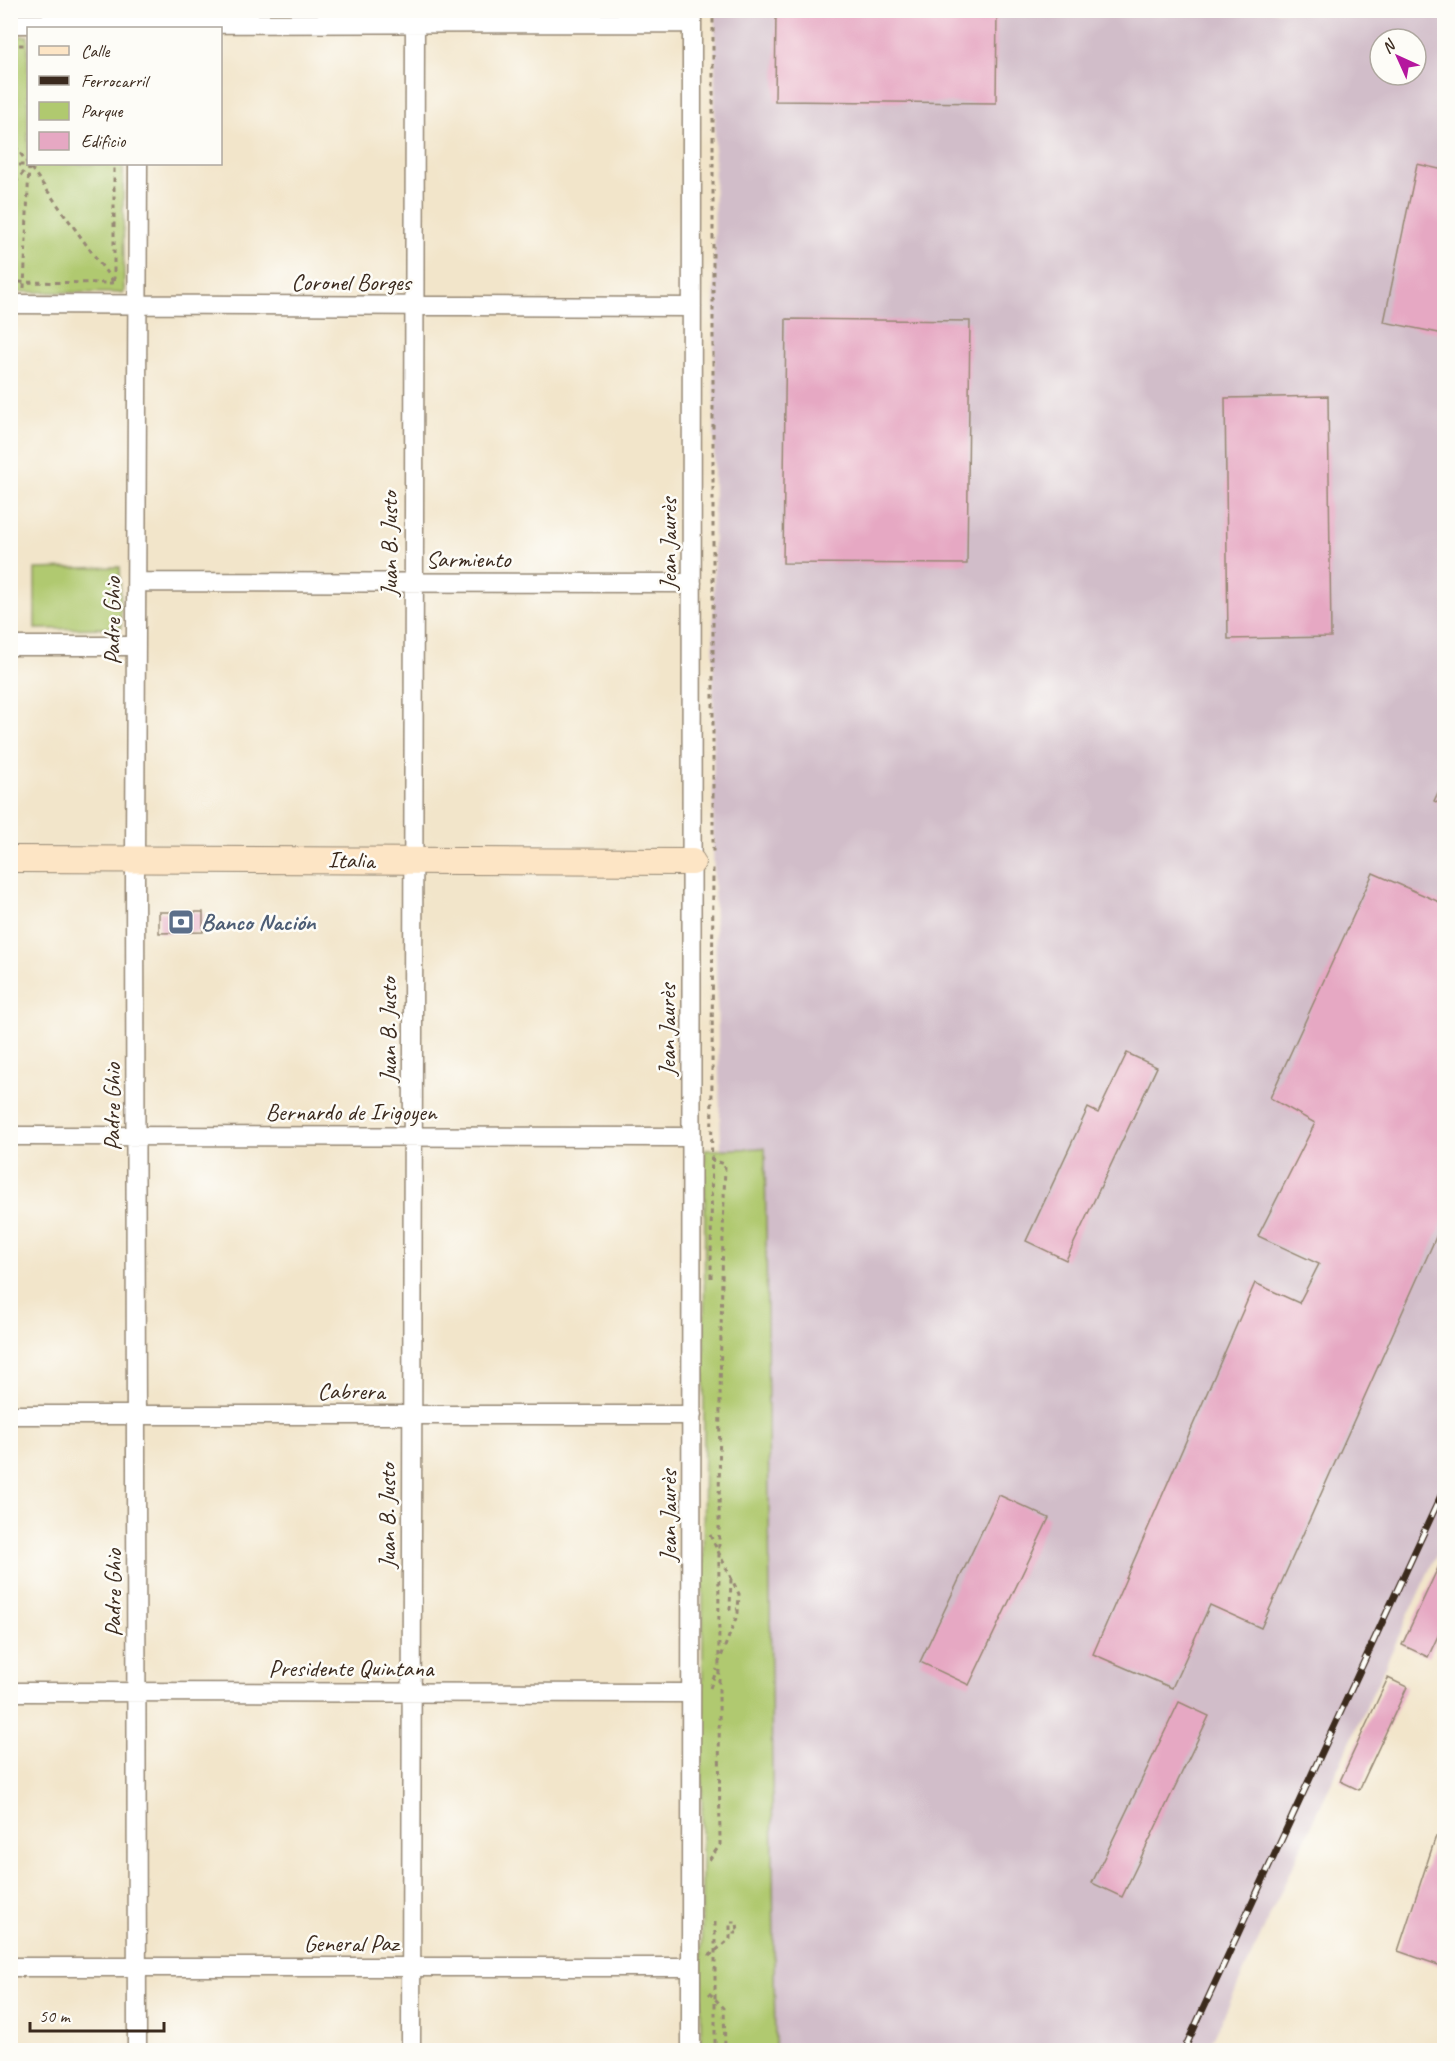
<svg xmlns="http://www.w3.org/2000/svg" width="1455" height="2061" viewBox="0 0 1455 2061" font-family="Caveat,sans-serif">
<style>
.industrial{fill:#d1bdc9;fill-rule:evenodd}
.green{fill:#b0c96f;stroke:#767a46;stroke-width:1.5}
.building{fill:#e6a8c3}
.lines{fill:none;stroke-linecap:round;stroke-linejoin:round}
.street-casing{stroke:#968874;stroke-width:21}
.secondary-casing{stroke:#968874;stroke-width:28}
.path{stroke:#968874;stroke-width:3;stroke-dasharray:4.5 4.5;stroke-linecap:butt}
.street{stroke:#fff;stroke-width:18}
.secondary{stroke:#fde5c5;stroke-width:26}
.rail-casing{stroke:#3b2a1e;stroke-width:7}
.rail{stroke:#fdfcf7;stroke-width:4.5;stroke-dasharray:14;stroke-linecap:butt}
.labels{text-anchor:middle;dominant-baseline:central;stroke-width:5;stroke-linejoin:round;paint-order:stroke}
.street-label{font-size:24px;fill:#3b2a1e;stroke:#fdfcf7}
.service-label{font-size:24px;font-weight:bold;fill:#4e5e75;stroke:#fdfcf7;text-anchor:start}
</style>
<rect width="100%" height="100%" fill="#fdfcf7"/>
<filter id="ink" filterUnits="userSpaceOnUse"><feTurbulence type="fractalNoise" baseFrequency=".0167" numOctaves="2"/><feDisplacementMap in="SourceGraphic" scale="12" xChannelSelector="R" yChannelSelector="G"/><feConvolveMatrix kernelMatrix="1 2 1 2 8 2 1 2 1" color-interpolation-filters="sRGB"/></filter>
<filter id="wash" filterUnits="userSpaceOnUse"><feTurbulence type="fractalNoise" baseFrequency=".008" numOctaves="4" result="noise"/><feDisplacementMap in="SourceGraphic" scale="24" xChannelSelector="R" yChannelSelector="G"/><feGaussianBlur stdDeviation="1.35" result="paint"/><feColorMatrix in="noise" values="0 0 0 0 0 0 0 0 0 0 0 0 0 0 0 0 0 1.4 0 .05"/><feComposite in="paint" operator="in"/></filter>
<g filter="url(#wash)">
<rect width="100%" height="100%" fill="#f2e5ca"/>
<!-- industrial -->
<path class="industrial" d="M715 11H1444V1538L1208 2050H775L765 1149H721L713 847ZM1380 39H1416V75H1380Z"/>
<!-- green -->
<path class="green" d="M10 36H28V164H123L124 293 11 292Z
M120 567 121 628 35 629V569Z
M765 1148 775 2050H701L705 1150Z"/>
<g id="blocks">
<!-- building -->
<path class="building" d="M776 10H997L996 103 775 101Z
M1417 164 1444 170V334L1384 322Z
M786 319 970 321 967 564 783 563Z
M1328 396 1331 637 1228 639 1225 398Z
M1444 780V806L1434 801Z
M1373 873 1444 904V1219L1261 1628 1210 1605 1172 1688 1093 1654 1255 1283 1299 1303 1319 1264 1258 1236 1315 1123 1270 1098Z
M159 912H203V932L159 933Z
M1127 1053 1157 1067 1066 1260 1026 1241 1088 1108 1098 1113Z
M999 1495 1049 1518 969 1685 920 1662Z
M1444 1555V1623L1428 1657 1402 1645Z
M1388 1678 1407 1687 1359 1790 1340 1781Z
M1179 1702 1209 1716 1122 1897 1092 1883Z
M1436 1836 1444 1838V1967L1398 1951Z"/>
</g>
</g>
<g filter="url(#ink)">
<use href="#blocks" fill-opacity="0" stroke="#968874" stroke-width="1.5"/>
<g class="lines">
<defs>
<path id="street" d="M10 24 692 23
M10 304 692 307
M137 582 692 583
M10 646H136
M10 1136 691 1137
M10 1415H692
M10 1692 691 1693
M10 1967H691
M137 2050 135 859 138 164
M411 2050 415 10
M691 2050 692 10"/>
<path id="secondary" d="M10 859 692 862"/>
</defs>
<!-- street casing -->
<use href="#street" class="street-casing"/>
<!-- secondary casing -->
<use href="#secondary" class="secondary-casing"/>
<!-- path -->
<path class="path" d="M713 10V855
M10 45H28
M10 139 114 283
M10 165H29
M10 190 29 165
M114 281V164
M10 282 114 283
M24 288 29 165
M711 1278 713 867
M710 1535 739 1594 738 1613 719 1662
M731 1579 730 1609H737
M710 1688 717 1669
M709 1860 720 1845C718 1618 718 1391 725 1164L712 1160
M715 1922V2050
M709 1956 730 1939V1922H737L738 1933H730
M709 1993 724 2008 725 2050"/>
<!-- street -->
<use href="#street" class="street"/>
<!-- secondary -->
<use href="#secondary" class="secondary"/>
<defs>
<path id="rail" d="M1184 2050 1444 1489"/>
</defs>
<!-- rail casing -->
<use href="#rail" class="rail-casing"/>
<!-- rail -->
<use href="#rail" class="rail"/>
</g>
</g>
<!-- icons -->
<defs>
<symbol id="bank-square" viewBox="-11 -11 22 22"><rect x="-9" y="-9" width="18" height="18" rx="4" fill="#5c6f8a" stroke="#fdfcf7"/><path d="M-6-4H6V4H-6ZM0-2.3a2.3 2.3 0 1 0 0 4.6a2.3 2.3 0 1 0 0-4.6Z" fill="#fff"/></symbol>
</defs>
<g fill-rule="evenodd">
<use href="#bank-square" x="166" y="907" width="30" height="30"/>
</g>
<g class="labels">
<!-- street labels -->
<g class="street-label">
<text x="351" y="282">Coronel Borges</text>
<text transform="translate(389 544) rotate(-90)">Juan B. Justo</text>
<text transform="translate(668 544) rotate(-90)">Jean Jaurès</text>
<text x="468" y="559">Sarmiento</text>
<text transform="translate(112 621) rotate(-90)">Padre Ghio</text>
<text x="351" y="860">Italia</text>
<text transform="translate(388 1030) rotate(-90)">Juan B. Justo</text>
<text transform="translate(667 1030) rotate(-90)">Jean Jaurès</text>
<text transform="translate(112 1107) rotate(-90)">Padre Ghio</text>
<text x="351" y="1112">Bernardo de Irigoyen</text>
<text x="351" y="1391">Cabrera</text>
<text transform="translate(387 1516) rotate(-90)">Juan B. Justo</text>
<text transform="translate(668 1516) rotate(-90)">Jean Jaurès</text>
<text transform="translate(113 1593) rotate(-90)">Padre Ghio</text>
<text x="351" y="1668">Presidente Quintana</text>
<text x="351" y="1943">General Paz</text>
</g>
<!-- service labels -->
<g class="service-label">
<text x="201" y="922">Banco Nación</text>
</g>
</g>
<!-- margin -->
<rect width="1455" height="2061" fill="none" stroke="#fdfcf7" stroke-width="36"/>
<!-- legend -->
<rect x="27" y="27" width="195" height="138" fill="#fdfcf7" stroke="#afa8a0" stroke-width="1.5"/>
<rect x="39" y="46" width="30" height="9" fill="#fde5c5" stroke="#afa8a0" stroke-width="1.5"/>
<text x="81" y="57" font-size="18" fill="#3b2a1e">Calle</text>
<rect x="39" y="76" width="30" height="9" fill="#3b2a1e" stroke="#afa8a0" stroke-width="1.5"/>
<text x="81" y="87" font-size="18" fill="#3b2a1e">Ferrocarril</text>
<rect x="39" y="102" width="30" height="18" fill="#b0c96f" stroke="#afa8a0" stroke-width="1.5"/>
<text x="81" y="117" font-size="18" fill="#3b2a1e">Parque</text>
<rect x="39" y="132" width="30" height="18" fill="#e6a8c3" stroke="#afa8a0" stroke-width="1.5"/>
<text x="81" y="147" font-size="18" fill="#3b2a1e">Edificio</text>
<!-- north arrow -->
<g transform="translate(1398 57) rotate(315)"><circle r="28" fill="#fdfcf7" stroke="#afa8a0" stroke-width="1.5"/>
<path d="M0-4.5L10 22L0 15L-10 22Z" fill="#b5179e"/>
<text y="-9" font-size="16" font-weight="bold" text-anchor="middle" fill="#3b2a1e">N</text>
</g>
<!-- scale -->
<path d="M30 2022v9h134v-9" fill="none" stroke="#3b2a1e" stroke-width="3"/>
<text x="39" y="2022" font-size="18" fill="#3b2a1e" stroke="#fdfcf7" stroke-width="4.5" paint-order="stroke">50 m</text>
</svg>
